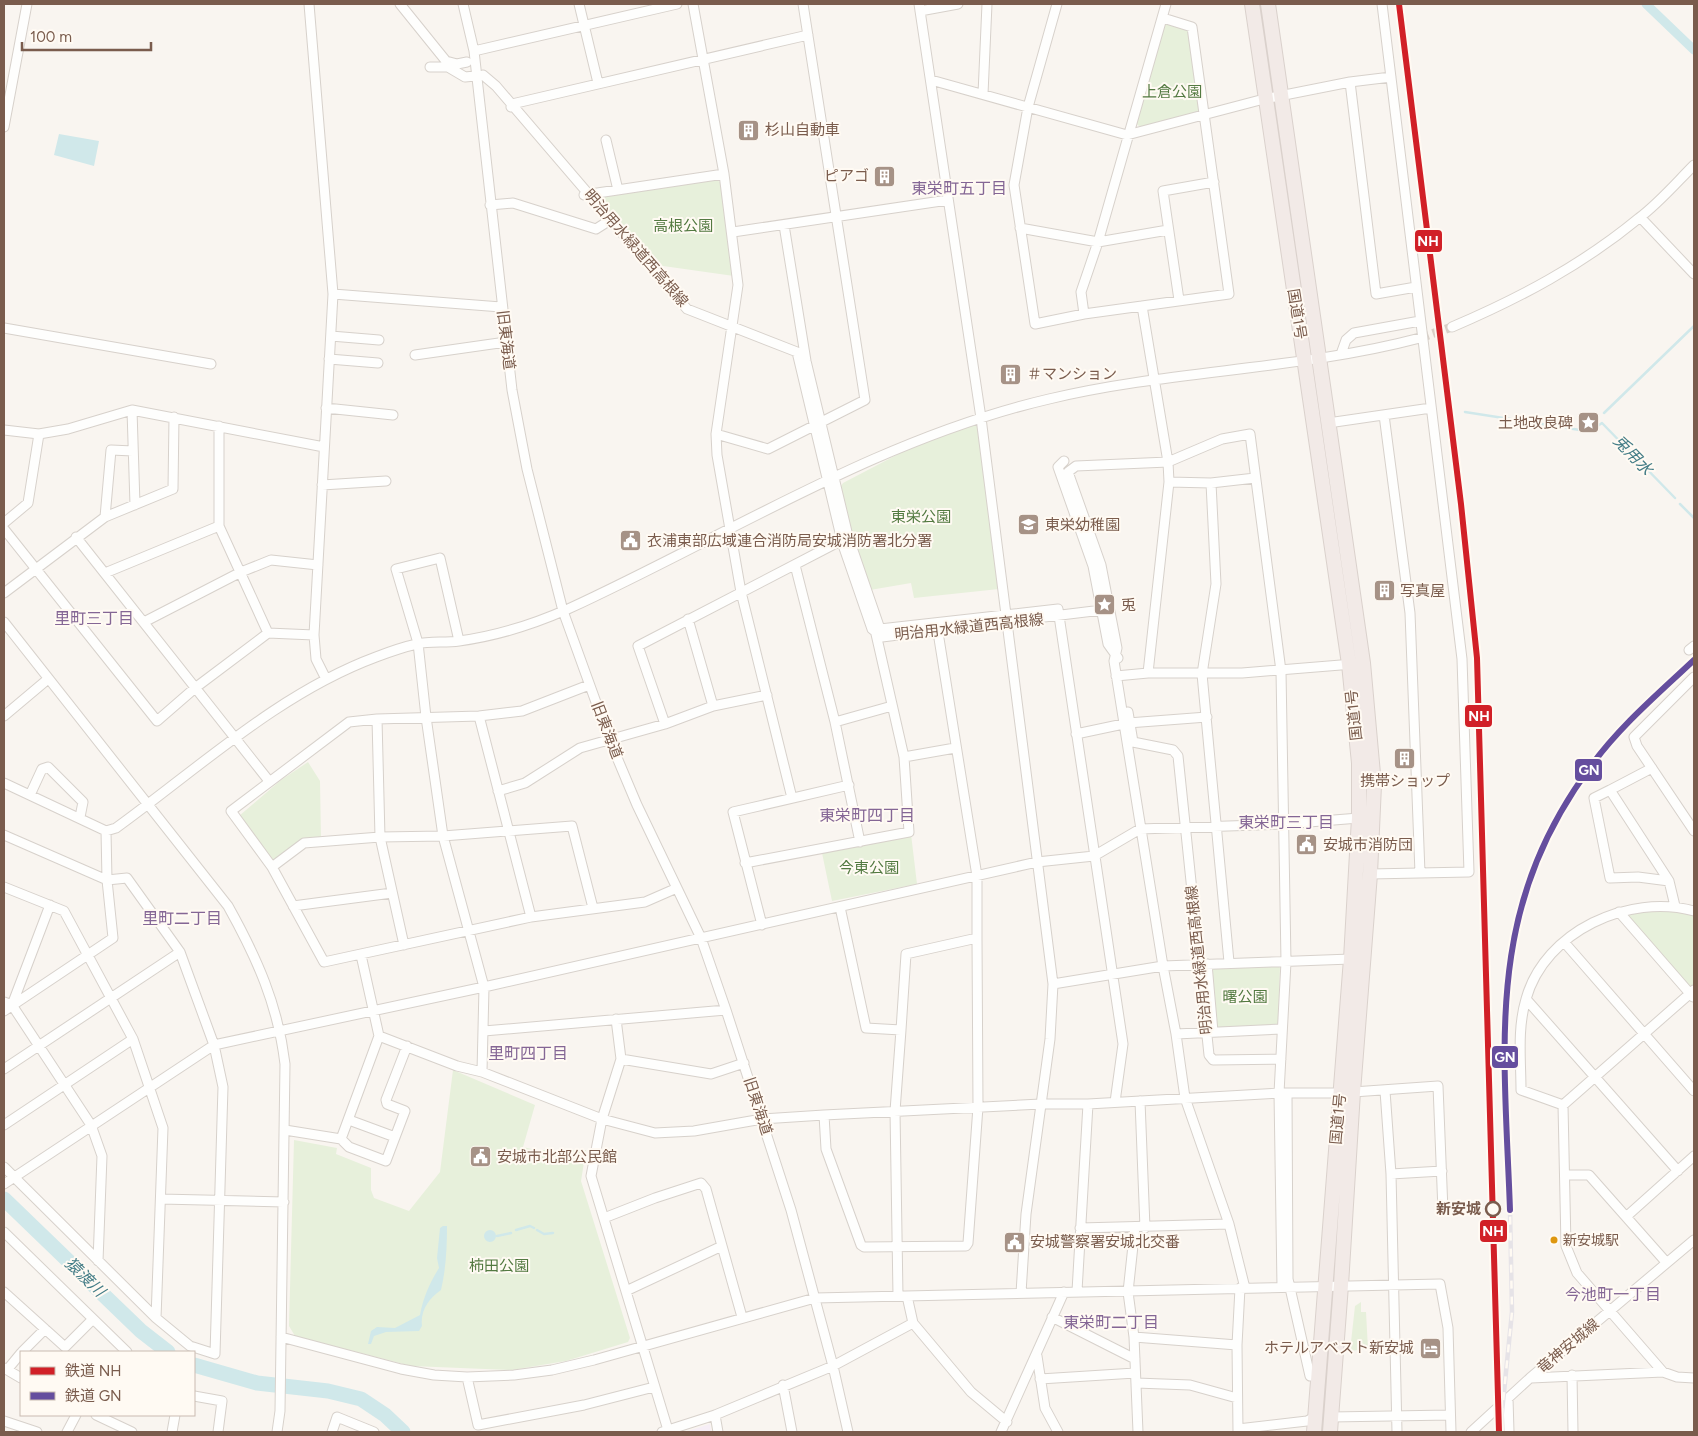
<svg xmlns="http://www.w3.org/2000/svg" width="1698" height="1436" viewBox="0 0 1698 1436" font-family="Figtree,'Noto Sans JP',sans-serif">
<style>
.education{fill:#f6eef6}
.green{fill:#e7f0db}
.water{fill:#d0e8ea}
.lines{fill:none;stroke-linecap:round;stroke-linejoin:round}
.stream{stroke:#d0e8ea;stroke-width:2.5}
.canal{stroke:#d0e8ea;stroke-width:9}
.river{stroke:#d0e8ea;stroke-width:15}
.minor-tunnel{stroke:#d9cfc7;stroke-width:9;stroke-dasharray:9 4.5;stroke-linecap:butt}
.minor-casing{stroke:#d7d1cb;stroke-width:11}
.highway-casing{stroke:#dad1cc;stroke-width:16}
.minor{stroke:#fefefd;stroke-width:9}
.highway{stroke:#f2eae7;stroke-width:14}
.rail-casing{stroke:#e6e3e7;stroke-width:4.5}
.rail{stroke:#fffaf3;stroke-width:2.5;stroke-dasharray:8;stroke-linecap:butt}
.rail-1-casing{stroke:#fffaf3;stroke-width:10}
.rail-2-casing{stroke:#fffaf3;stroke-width:10}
.rail-1{stroke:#d12027;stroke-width:6}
.rail-2{stroke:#654e9e;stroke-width:6}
.stop-dot{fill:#fffaf3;stroke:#7a5c4d;stroke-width:2.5}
.bus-dot{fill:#de970f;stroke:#fffaf3;stroke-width:2}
.labels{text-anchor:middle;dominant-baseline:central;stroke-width:4;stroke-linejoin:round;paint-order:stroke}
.bus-label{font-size:14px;fill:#7a5c4d;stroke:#fffaf3;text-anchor:start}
.park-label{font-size:15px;fill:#537a41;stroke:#fffaf3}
.poi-label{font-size:15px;fill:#7a5c4d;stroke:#fffaf3;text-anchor:start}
.street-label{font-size:15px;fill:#7a5c4d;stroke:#fffaf3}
.stop-label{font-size:15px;font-weight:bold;fill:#7a5c4d;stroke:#fffaf3;text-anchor:end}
.neighbourhood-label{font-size:16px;fill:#846695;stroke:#fffaf3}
.water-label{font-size:16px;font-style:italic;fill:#437c86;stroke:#fffaf3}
.line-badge{stroke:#fffaf3;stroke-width:2}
.badge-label{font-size:14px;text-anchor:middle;font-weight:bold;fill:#fff}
</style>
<rect width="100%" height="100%" fill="#f9f5f0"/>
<!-- education -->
<path class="education" d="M710 1424 711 1432H685Z"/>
<!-- green -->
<path class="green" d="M1167 23 1187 29 1189 32 1200 107 1198 112 1140 127 1135 122 1163 25Z
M715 179 720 182 734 276 656 265 602 202 605 195Z
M978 422 999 589 914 598 911 583 870 590 851 537 841 486 843 483 908 449Z
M308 762 320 781 321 839 303 840 270 862 239 816 281 780Z
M911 834 917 884 832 901 822 853Z
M1648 910 1679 911 1694 915V985L1691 988 1686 987 1627 918 1629 914Z
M1278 965 1280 968 1278 1023 1275 1027 1218 1028 1215 1026 1210 971 1213 967Z
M453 1070 535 1105 523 1147 536 1150H586L581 1181 630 1338 628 1342 566 1361 512 1370 411 1366 295 1336 289 1326 294 1140 337 1148 336 1154 371 1168V1190L374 1198 409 1211 440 1172Z
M1361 1302V1312H1366L1368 1349 1350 1351 1355 1306Z"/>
<!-- water -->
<path class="water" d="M59 134 99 141 94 166 54 155Z
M443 1226H447C447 1247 446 1269 441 1290 429 1298 420 1311 422 1326L419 1331 386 1332 374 1336 371 1344H368L371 1331 377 1327 395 1328 420 1315C423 1298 430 1282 439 1268L437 1258 440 1228Z
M484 1236a6 6 0 1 1 12 0a6 6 0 1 1-12 0Z"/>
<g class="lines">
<!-- stream -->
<path class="stream" d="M1465 412 1580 430
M1604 413 1694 326
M1590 431 1602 423 1675 498
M1680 504 1694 518
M516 1230 530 1226 534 1228
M537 1230 544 1234 553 1233
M497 1236 511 1233"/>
<!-- canal -->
<path class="canal" d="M1646 4 1694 50"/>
<!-- river -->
<path class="river" d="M4 1199 141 1331 168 1352
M194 1365 257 1383 328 1391 361 1399 385 1415 403 1432"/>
<!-- minor-tunnel -->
<path class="minor-tunnel" d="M1420 338 1452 327"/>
<defs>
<path id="minor" d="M309 4 333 294 314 635 316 659 326 679
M400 4 446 61 457 64 467 62
M463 4 474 51 512 390 527 469 563 611 610 741 637 805 701 938 726 1010 791 1210 833 1366 848 1432
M579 4 598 83
M693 4 724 174 738 285 716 434 717 455 741 592 792 798
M919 4 981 418 1053 984 1050 1039 1026 1214 1021 1293
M1057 4 1028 107 1014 185 1035 324 1084 314 1229 294 1192 27 1163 18
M920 11 958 4
M474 51 677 4
M430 67H448L465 77 475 76
M483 75 496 86 687 309 797 352 843 545 872 629 882 637 1102 610
M931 80 1127 135 1264 99 1350 82 1391 77
M1350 82 1376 294 1416 287
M983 94 987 4
M511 107 512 104 808 35
M4 127 27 4
M606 140 618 190
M584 195 724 174
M490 205 513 203 596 229 607 222
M1641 218 1694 274
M1020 228 1098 242 1168 230
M733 232 948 200
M333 294 501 307
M1179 300 1163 191 1214 182
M1142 306 1168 462 1169 482 1148 673
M1084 314 1081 292 1098 242 1166 4
M1452 327C1520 298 1582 265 1639 218 1659 203 1676 183 1694 165
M4 328 211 364
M331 336 379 340
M1341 354 1346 340 1354 333 1420 321
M415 355 506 342
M329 359 378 363
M326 408 393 415
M132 410 135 505
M1384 415 1410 613 1420 873
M1328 423 1431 408
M219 426V526L268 633
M4 430 39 434 68 429 132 410 324 447
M716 434 768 449 865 400 803 4
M1064 461 1058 467 1093 566 1108 644 1118 658
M1169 482 1211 483 1255 478
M1211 483 1216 584 1202 674 1229 962
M322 485 386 481
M105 517 111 450 133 451
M4 523 28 503 39 434
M4 529 157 721 195 688 268 633 314 635
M76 537 269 781
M795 565 835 722 860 842
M105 573 219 526
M4 593 105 517 173 489 174 417
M688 619 713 706
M4 622 228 906C257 958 278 1005 285 1064L280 1411 277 1432
M144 622 241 572 271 560 318 565
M937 626 977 876V938
M880 629 1058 609 1123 1044 1115 1102
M459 641 440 558 396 569 418 643 426 717 443 836 484 987 482 1072
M1689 650 1694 646
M1116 676 1148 673H1242L1353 664
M1694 677 1634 737 1637 746 1694 831
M589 685 522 711 479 716 377 719 349 722 231 811 272 867 324 962 531 917 645 902 677 888
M1128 712 1133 742 1173 750 1178 756 1209 1055 1213 1060 1281 1059
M4 716 48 679
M479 716 531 917
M377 719 380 837 404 945
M835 722 892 706
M665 724 638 646 846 538
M1076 734 1128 723 1207 717
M904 757 955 748
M4 783 106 831 116 828C199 768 279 693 376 657 389 652 403 647 417 644 430 641 445 643 459 641 496 636 534 624 568 609 727 536 877 439 1049 399 1170 370 1299 370 1420 338
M1610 790 1652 768
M498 791 525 783 580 748 665 724 713 706 767 695
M30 795 42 769 48 767 83 802 80 817
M4 835 107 880 127 878 180 952 214 1045 223 1087 215 1354 190 1346 156 1318 4 1167
M745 863 909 832 904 757 876 634 880 629 848 536 806 361 784 225
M272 867 304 843 380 837 443 836 572 826 593 908
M1370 874 1469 872 1462 659 1382 4
M1669 881 1638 877 1610 878 1594 798 1610 790 1669 881 1675 906
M4 887 64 911 133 1039 163 1128 156 1318
M293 906 392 893
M1619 912 1693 997
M762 925 733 812 849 785
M1564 942 1694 1091
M1207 964 1213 1032
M1053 984 1163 966 1351 959
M1526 999 1678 1171
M4 1002 12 1005 91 1125 102 1156 98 1261
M12 1005 50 905
M4 1011 113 938 107 880 106 831
M616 1019 621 1059 602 1119 591 1176 668 1430
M484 1031 726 1010
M1176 1034 1282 1029
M379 1036 457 1066 482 1072 602 1119 655 1133 694 1131 762 1119 824 1115 1041 1104H1088L1077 1291
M621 1059 711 1074 744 1063
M4 1069 180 952
M1385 1091 1391 1174 1397 1432
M1353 1092 1438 1086 1443 1211
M1287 1093 1288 1279 1310 1376
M1140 1101 1145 1228
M1088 1104 1279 1093H1341
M1563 1105 1521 1090C1521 1061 1517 1029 1526 999 1545 931 1629 893 1694 911
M1563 1105 1566 1246 1577 1273 1663 1372
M1563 1105 1694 990
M824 1115 826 1149 861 1245 864 1247 966 1246 968 1243 978 1107 977 938 906 954 901 1030 866 1028 840 907
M349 1120 395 1137
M4 1125 133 1039
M285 1130 341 1139 379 1036 361 955
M341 1139 349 1147 386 1161 405 1111 387 1104 386 1100 407 1046
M1391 1174 1442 1171
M1565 1175H1589L1666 1262
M4 1184 214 1045 484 987 1037 862 1094 856 1140 829 1284 824 1359 818
M161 1199 284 1202
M1627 1216 1694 1156
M604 1218 655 1198 701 1183 706 1189 742 1317
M1135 1227 1128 1292 1134 1337 1138 1432
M1080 1228 1229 1224
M4 1232 127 1352
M1245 1288 1229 1224 1185 1098 1176 1034 1163 966 1114 661 1117 648 1101 565 1068 472 1076 466 1168 462 1222 439 1250 434 1281 671 1286 962 1279 1093 1282 1287
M626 1291 722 1246
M4 1292 65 1347 93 1319
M898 1296 895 1111 901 1030
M907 1296 913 1323 971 1392 1007 1422
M1052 1317 1135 1359
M281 1337 401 1369 434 1375 467 1377 514 1375 552 1370 594 1360 815 1298 1440 1284 1448 1328 1451 1432
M1134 1337 1237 1345
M22 1352 45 1329
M1037 1356 1045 1408 1058 1432
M4 1368 21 1378
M7 1370 21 1353
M1572 1375 1573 1432
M467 1377 478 1425 584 1405 654 1387
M1531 1378 1663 1372 1677 1377 1694 1378
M1040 1379 1135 1373
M1136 1383 1190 1385 1237 1398
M783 1385 792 1432
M194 1396 222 1401 218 1432
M1508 1398 1509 1432
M96 1415 132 1432
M715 1415 718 1432
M1331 1417 1450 1415
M4 1421 37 1432
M1238 1429 1307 1421 1315 1417
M67 1432 76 1415
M172 1432 175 1415
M332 1432 337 1417 374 1432
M662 1432 715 1415 833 1366 913 1323
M1001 1432 1064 1292
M1238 1432 1237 1345 1240 1288
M1471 1432 1530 1378 1694 1240"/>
<path id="highway" d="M1252 4 1349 664 1359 763V818L1351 959 1314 1432
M1268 4 1363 663 1374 785 1370 874 1353 1092 1341 1285 1330 1432"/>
</defs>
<!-- minor casing -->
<use href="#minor" class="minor-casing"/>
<!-- highway casing -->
<use href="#highway" class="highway-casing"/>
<!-- minor -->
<use href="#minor" class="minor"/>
<!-- highway -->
<use href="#highway" class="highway"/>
<defs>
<path id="rail" d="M1500 1432 1512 1312 1510 1210"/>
</defs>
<!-- rail casing -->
<use href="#rail" class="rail-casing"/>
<!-- rail -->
<use href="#rail" class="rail"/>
<defs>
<path id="rail-1" d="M1399 4 1461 504 1477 658 1499 1432"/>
<path id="rail-2" d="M1510 1210C1504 1043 1484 910 1591 766 1620 726 1658 694 1694 660"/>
</defs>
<!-- rail-1 casing -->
<use href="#rail-1" class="rail-1-casing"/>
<!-- rail-2 casing -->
<use href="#rail-2" class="rail-2-casing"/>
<!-- rail-1 -->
<use href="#rail-1" class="rail-1"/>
<!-- rail-2 -->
<use href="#rail-2" class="rail-2"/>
</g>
<!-- icons -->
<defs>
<symbol id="building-square" viewBox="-11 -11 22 22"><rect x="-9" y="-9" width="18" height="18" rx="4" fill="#a69286" stroke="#fffaf3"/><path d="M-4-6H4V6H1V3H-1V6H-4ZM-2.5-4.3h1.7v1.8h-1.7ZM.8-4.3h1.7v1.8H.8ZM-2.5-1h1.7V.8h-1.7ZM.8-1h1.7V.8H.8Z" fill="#fff"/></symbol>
<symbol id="sight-square" viewBox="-11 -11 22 22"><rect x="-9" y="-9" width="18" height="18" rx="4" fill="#a69286" stroke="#fffaf3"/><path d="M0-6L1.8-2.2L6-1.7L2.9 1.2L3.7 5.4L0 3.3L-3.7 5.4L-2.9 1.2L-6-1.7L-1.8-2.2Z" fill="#fff"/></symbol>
<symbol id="school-square" viewBox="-11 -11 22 22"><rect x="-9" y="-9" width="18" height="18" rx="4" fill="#a69286" stroke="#fffaf3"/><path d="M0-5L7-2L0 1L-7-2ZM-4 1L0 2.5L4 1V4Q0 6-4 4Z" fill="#fff"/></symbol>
<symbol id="civic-square" viewBox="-11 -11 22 22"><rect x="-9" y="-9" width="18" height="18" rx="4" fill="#a69286" stroke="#fffaf3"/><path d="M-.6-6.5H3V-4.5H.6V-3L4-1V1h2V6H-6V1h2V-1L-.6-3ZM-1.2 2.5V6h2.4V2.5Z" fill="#fff"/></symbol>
<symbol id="hotel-square" viewBox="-11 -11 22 22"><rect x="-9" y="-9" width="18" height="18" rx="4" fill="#a69286" stroke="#fffaf3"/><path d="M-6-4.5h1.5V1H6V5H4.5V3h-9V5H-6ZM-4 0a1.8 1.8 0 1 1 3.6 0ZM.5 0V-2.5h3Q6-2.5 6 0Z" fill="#fff"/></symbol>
</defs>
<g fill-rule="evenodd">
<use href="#building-square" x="736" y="118" width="25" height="25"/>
<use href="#building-square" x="872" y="164" width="25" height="25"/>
<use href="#building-square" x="998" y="362" width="25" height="25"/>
<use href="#sight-square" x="1576" y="410" width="25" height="25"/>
<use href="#school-square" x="1016" y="512" width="25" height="25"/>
<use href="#civic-square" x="618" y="528" width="25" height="25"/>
<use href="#building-square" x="1372" y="578" width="25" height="25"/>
<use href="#sight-square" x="1092" y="592" width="25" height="25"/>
<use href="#building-square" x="1392" y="746" width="25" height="25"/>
<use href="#civic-square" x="1294" y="832" width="25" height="25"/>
<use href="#civic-square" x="468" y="1144" width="25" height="25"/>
<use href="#civic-square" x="1002" y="1230" width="25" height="25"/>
<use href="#hotel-square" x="1418" y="1336" width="25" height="25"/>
</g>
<!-- markers -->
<circle class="stop-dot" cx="1493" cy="1209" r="7"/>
<circle class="bus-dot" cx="1554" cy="1240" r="4.5"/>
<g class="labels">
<!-- bus labels -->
<g class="bus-label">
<text x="1563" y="1240">新安城駅</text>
</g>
<!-- park labels -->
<g class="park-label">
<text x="1172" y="92">上倉公園</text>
<text x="683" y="226">高根公園</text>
<text x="921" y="517">東栄公園</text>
<text x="869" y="868">今東公園</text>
<text x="1245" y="997">曙公園</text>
<text x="499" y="1266">柿田公園</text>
</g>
<!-- poi labels -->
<g class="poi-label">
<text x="765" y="130">杉山自動車</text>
<text x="869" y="176" text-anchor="end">ピアゴ</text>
<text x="1027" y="374">＃マンション</text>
<text x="1573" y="423" text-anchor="end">土地改良碑</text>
<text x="1045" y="525">東栄幼稚園</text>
<text x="647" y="541">衣浦東部広域連合消防局安城消防署北分署</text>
<text x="1400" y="591">写真屋</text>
<text x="1121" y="605">兎</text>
<text x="1405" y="781" text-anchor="middle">携帯ショップ</text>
<text x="1323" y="845">安城市消防団</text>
<text x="497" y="1157">安城市北部公民館</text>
<text x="1030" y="1242">安城警察署安城北交番</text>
<text x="1414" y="1348" text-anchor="end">ホテルアベスト新安城</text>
</g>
<!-- street labels -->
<g class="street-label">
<text transform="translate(636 248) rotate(49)">明治用水緑道西高根線</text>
<text transform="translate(1297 314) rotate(81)">国道1号</text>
<text transform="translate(506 340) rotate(83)">旧東海道</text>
<text transform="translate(969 627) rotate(-6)">明治用水緑道西高根線</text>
<text transform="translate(1354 715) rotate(-96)">国道1号</text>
<text transform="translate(607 730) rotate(69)">旧東海道</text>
<text transform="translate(1199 960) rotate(-96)">明治用水緑道西高根線</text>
<text transform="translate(758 1106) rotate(72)">旧東海道</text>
<text transform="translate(1338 1119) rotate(-85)">国道1号</text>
<text transform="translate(1568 1346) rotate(-40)">竜神安城線</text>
</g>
<!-- stop labels -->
<g class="stop-label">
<text x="1481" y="1209">新安城</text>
</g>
<!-- neighbourhood labels -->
<g class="neighbourhood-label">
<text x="959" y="188">東栄町五丁目</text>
<text x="94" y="618">里町三丁目</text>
<text x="867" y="815">東栄町四丁目</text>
<text x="1286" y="822">東栄町三丁目</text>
<text x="182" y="918">里町二丁目</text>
<text x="528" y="1053">里町四丁目</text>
<text x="1613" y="1294">今池町一丁目</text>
<text x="1111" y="1322">東栄町二丁目</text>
</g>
<!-- water labels -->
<g class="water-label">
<text transform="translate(1633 455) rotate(46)">兎用水</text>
<text transform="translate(85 1277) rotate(44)">猿渡川</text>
</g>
</g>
<g class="line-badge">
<rect x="1414" y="229" width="29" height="24" rx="5" fill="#d12027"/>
<rect x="1464" y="704" width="29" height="24" rx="5" fill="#d12027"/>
<rect x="1574" y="758" width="29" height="24" rx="5" fill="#654e9e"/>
<rect x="1491" y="1045" width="28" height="24" rx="5" fill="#654e9e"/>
<rect x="1479" y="1219" width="29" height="24" rx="5" fill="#d12027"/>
</g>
<g class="badge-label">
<text x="1428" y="246">NH</text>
<text x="1479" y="721">NH</text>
<text x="1589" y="775">GN</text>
<text x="1505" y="1062">GN</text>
<text x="1493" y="1236">NH</text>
</g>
<!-- border -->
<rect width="1698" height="1436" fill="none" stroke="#7a5c4d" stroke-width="10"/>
<!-- legend -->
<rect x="20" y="1351" width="175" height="65" fill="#fffaf3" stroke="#cabbb1"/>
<rect x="30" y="1367" width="25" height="8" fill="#d12027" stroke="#cabbb1"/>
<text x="65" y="1376" font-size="15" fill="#7a5c4d">鉄道 NH</text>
<rect x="30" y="1392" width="25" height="8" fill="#654e9e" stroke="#cabbb1"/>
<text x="65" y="1401" font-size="15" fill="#7a5c4d">鉄道 GN</text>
<!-- scale -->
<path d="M22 42v8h129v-8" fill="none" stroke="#7a5c4d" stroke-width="2.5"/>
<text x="30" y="42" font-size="15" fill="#7a5c4d" stroke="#fffaf3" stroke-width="4" paint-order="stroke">100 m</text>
</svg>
